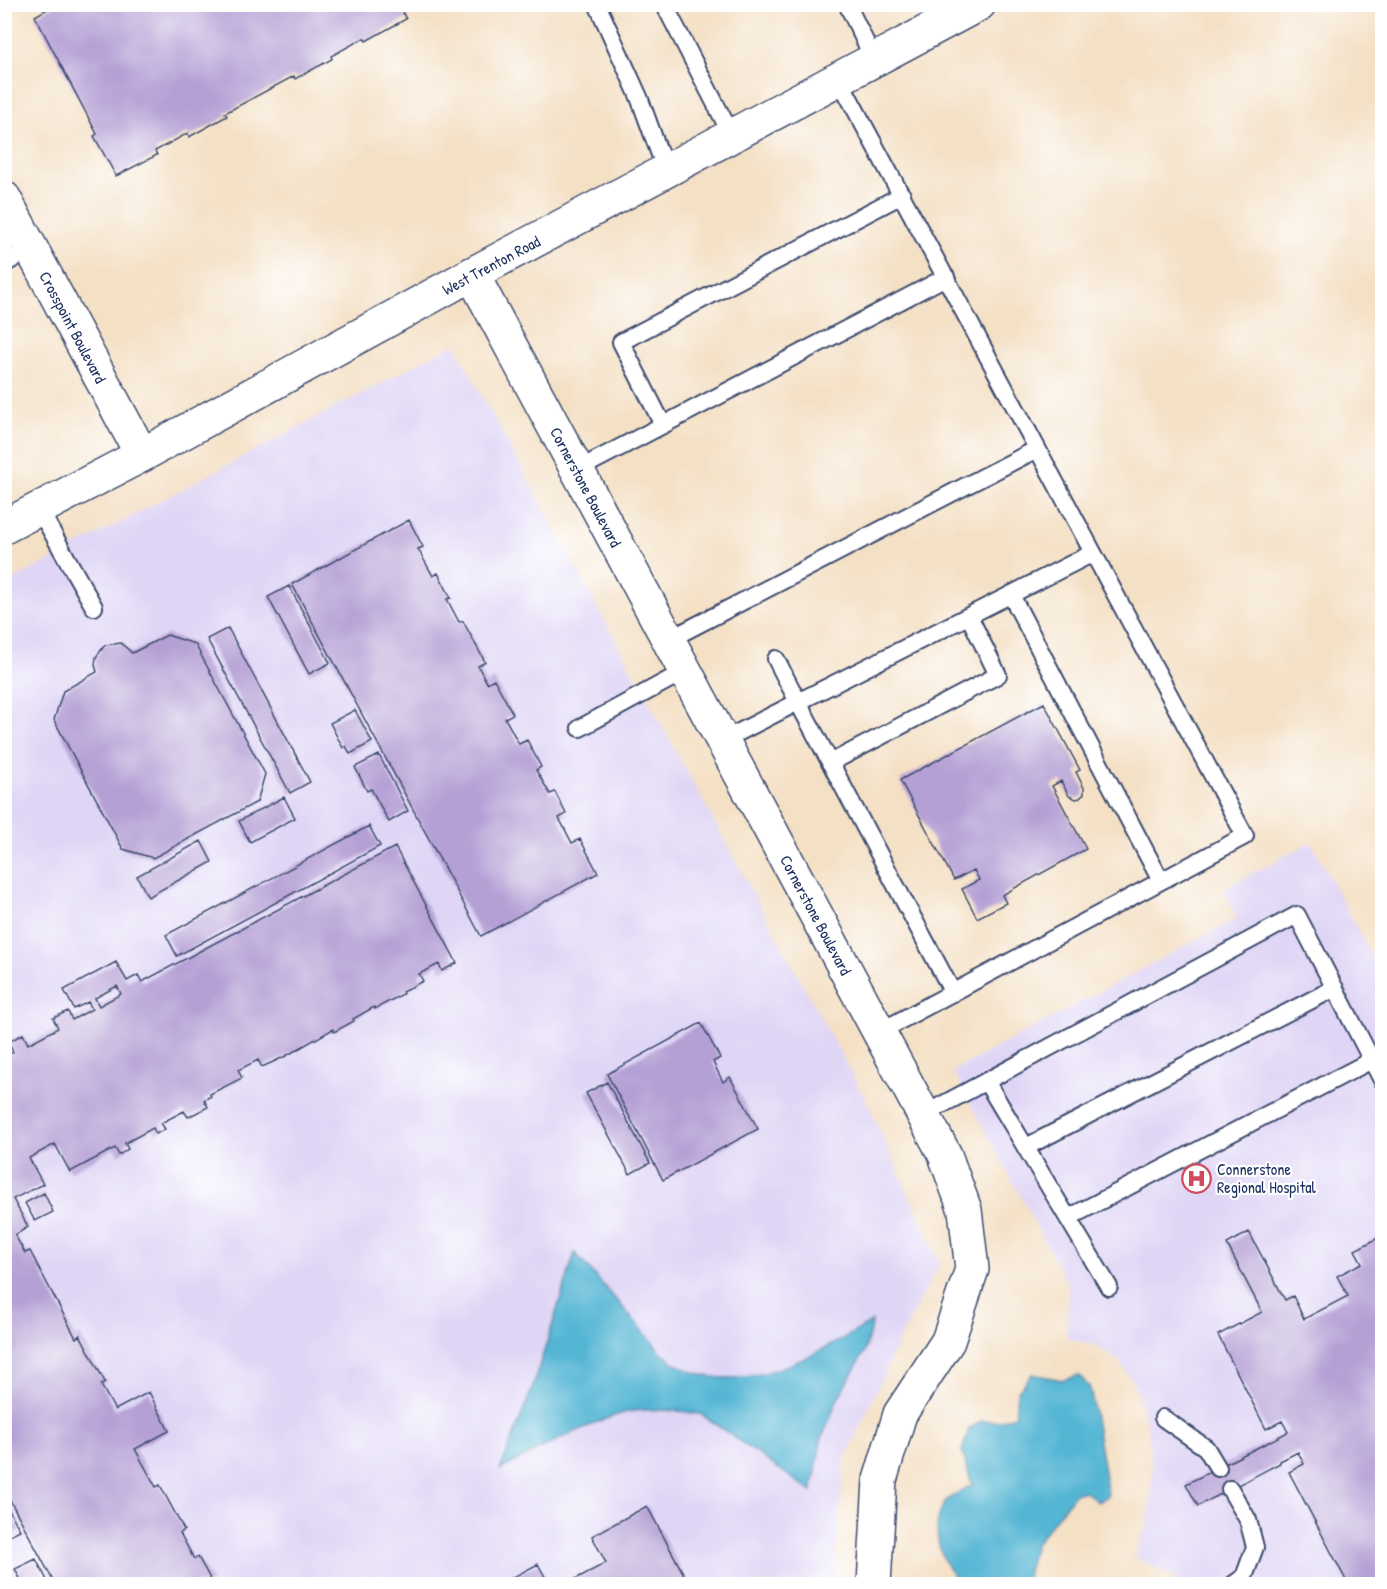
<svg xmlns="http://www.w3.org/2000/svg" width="1387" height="1589" viewBox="0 0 1387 1589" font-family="'Patrick Hand',sans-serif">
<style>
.built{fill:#dfd5f5}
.water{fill:#55b6d4;stroke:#387299;stroke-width:1.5}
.building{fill:#b5a0d5;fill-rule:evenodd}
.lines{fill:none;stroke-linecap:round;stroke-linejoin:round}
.service-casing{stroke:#3c4a6d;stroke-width:20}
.minor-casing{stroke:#3c4a6d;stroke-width:36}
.secondary-casing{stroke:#3c4a6d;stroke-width:36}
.service{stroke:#fff;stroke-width:16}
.minor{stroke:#fff;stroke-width:33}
.secondary{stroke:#fff;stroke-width:33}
.labels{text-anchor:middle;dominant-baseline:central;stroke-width:4.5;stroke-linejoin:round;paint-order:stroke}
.street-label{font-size:16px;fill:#1b2f5e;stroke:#fff}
.poi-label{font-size:16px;fill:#1b2f5e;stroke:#fff;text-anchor:start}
</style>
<rect width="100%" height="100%" fill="#fff"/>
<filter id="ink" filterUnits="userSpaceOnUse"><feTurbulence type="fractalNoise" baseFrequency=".0167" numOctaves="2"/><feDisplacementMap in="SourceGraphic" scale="12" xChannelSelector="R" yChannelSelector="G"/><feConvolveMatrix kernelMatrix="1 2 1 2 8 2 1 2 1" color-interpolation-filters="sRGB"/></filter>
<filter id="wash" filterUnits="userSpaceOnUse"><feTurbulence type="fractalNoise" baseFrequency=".008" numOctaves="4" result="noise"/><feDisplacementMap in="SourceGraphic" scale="24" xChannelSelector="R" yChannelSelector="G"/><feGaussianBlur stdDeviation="1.35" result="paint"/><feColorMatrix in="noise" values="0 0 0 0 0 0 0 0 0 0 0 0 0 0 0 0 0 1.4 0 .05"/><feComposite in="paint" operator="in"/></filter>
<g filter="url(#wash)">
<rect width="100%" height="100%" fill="#f4e0c5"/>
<!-- built -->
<path class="built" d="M454 344 868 1104 940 1263 902 1335 844 1461 834 1584H5V584Z
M1311 842 1382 975V1584H1179L1175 1578 1134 1557 1147 1524 1151 1500 1152 1468 1148 1429 1134 1384 1119 1361 1095 1345 1067 1338 1068 1285 953 1071 1237 918 1223 889Z"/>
<!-- water -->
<path class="water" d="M575 1253C596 1277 617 1301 639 1326 648 1336 658 1351 669 1359 734 1406 813 1355 872 1322L865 1351 837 1400 821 1441 812 1492 702 1415C686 1410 639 1408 623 1413 582 1426 538 1449 500 1470L532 1389Z
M1032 1374 1063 1380 1079 1375 1090 1388 1108 1495 1098 1502 1085 1491 1075 1494 1035 1544 1025 1584H961C941 1566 928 1528 945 1503 950 1495 964 1490 972 1485L962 1451 969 1429 982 1421H999L1015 1416 1017 1392Z"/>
<g id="blocks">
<!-- building -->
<path class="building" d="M56 4H398L406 19 366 41 364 38 331 56 332 59 295 79 294 76 225 113 227 116 189 137 188 133 155 151 157 155 116 176 94 136 97 134 35 16Z
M409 520 423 547 418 549 433 576 438 573 451 598 447 599 459 622 463 621 485 662 478 666 487 683 494 679 513 714 505 718 519 744 527 740 541 767 536 770 550 794 555 792 566 814 559 818 572 843 580 839 598 873 481 936 292 584Z
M289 586 330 663 309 674 268 597Z
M228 628 310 782 290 793 207 639Z
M167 635 195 644 265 774 257 802 153 858 123 849 54 720 63 691 97 672 95 665 96 657 105 645 121 643 132 653Z
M1044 703 1080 770 1076 772 1084 788V794L1080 798 1076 799 1069 796 1061 781 1052 786 1086 849 1002 895 1006 903 977 918 962 889 979 880 974 870 954 880 900 780Z
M355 710 372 742 350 754 346 746 343 748 330 723Z
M379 755 408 811 389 822 371 789 367 791 355 767Z
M284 797 295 818 250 842 239 821Z
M369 826 380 846 177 956 166 935Z
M201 841 212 862 148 897 137 876Z
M395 847 457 963 442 971 439 964 419 974 423 981 402 992 403 994 375 1009 374 1007 353 1019 354 1021 334 1032 333 1029 284 1057 262 1067 258 1060 238 1070 242 1078 210 1094 211 1096 204 1100 208 1107 188 1117 184 1111 161 1123 165 1129 156 1134 153 1128 125 1143 128 1149 119 1155 115 1148 70 1172 55 1144 29 1158 43 1184 13 1199 28 1227 15 1235 25 1253 30 1251 76 1338 80 1335 105 1382 101 1385 115 1410 149 1392 169 1431 135 1449 156 1487 160 1485 184 1530 180 1533 194 1559 198 1557 213 1584H55L4 1489V1048L8 1055 13 1052 8 1042 23 1034 28 1044 58 1028 53 1018 68 1011 72 1020 92 1009 88 1002 74 1009 64 990 116 962 127 981 138 975 142 982ZM117 986 121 994 99 1006 95 998Z
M701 1023 720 1058 713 1062 723 1082 730 1077 758 1129 663 1180 607 1074Z
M607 1082 650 1163 630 1174 586 1093Z
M44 1193 53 1212 35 1221 25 1203Z
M1249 1232 1285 1300 1293 1296 1304 1319 1348 1296 1337 1276 1362 1263 1355 1250 1382 1236V1584H1348L1289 1472 1304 1464 1298 1452 1280 1461V1463L1198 1506 1186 1484 1288 1432 1282 1421 1266 1429 1218 1335 1262 1312 1227 1244Z
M4 1501 20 1530 4 1538Z
M647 1506 689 1584H566L606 1563 592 1536Z
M36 1559 49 1584H23L15 1569Z
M538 1564 549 1584H500Z"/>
</g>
</g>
<g filter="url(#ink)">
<use href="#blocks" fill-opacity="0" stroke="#3c4a6d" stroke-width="1.5"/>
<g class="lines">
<defs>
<path id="service" d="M597 4 639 97 666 171
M664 4 732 136
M847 4 874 60
M839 79 1245 836 879 1032
M4 264 32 249
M663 425 621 342 902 195
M577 470 946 277
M39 509 94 607
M1011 595 1161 881
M668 640 1037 449
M580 728 685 671
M722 741 798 702 776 659
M830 763 998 675 969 616
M953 993 798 702 1093 553
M986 1081 1109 1287
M923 1115 1297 915 1382 1080
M1026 1147 1335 988
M1068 1218 1372 1060
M1163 1418 1206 1448 1218 1468
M1230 1489 1248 1520 1255 1547 1244 1577 1234 1584"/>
<path id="minor" d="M4 198 142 455
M472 274 945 1155 965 1210 972 1269 948 1341 900 1414 880 1480 874 1584"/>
<path id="secondary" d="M4 527 142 455 472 274 979 4"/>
</defs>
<!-- service casing -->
<use href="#service" class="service-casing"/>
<!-- minor casing -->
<use href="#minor" class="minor-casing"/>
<!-- secondary casing -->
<use href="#secondary" class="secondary-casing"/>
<!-- service -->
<use href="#service" class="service"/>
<!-- minor -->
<use href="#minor" class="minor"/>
<!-- secondary -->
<use href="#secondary" class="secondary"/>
</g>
</g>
<!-- icons -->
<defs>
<symbol id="hospital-ring" viewBox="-11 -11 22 22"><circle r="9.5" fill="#fff" stroke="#d1495b" stroke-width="1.5"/><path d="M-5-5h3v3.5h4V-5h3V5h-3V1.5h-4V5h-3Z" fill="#d1495b"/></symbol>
</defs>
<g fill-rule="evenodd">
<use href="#hospital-ring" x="1180" y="1162" width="33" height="33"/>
</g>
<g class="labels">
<!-- street labels -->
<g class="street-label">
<text transform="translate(491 265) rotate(-28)">West Trenton Road</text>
<text transform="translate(73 327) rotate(62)">Crosspoint Boulevard</text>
<text transform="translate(586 487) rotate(62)">Cornerstone Boulevard</text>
<text transform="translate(816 915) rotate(62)">Cornerstone Boulevard</text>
</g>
<!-- poi labels -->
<g class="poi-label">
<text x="1217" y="1169">Connerstone<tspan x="1217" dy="18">Regional Hospital</tspan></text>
</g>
</g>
<!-- margin -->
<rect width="1387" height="1589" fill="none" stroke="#fff" stroke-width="24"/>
</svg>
